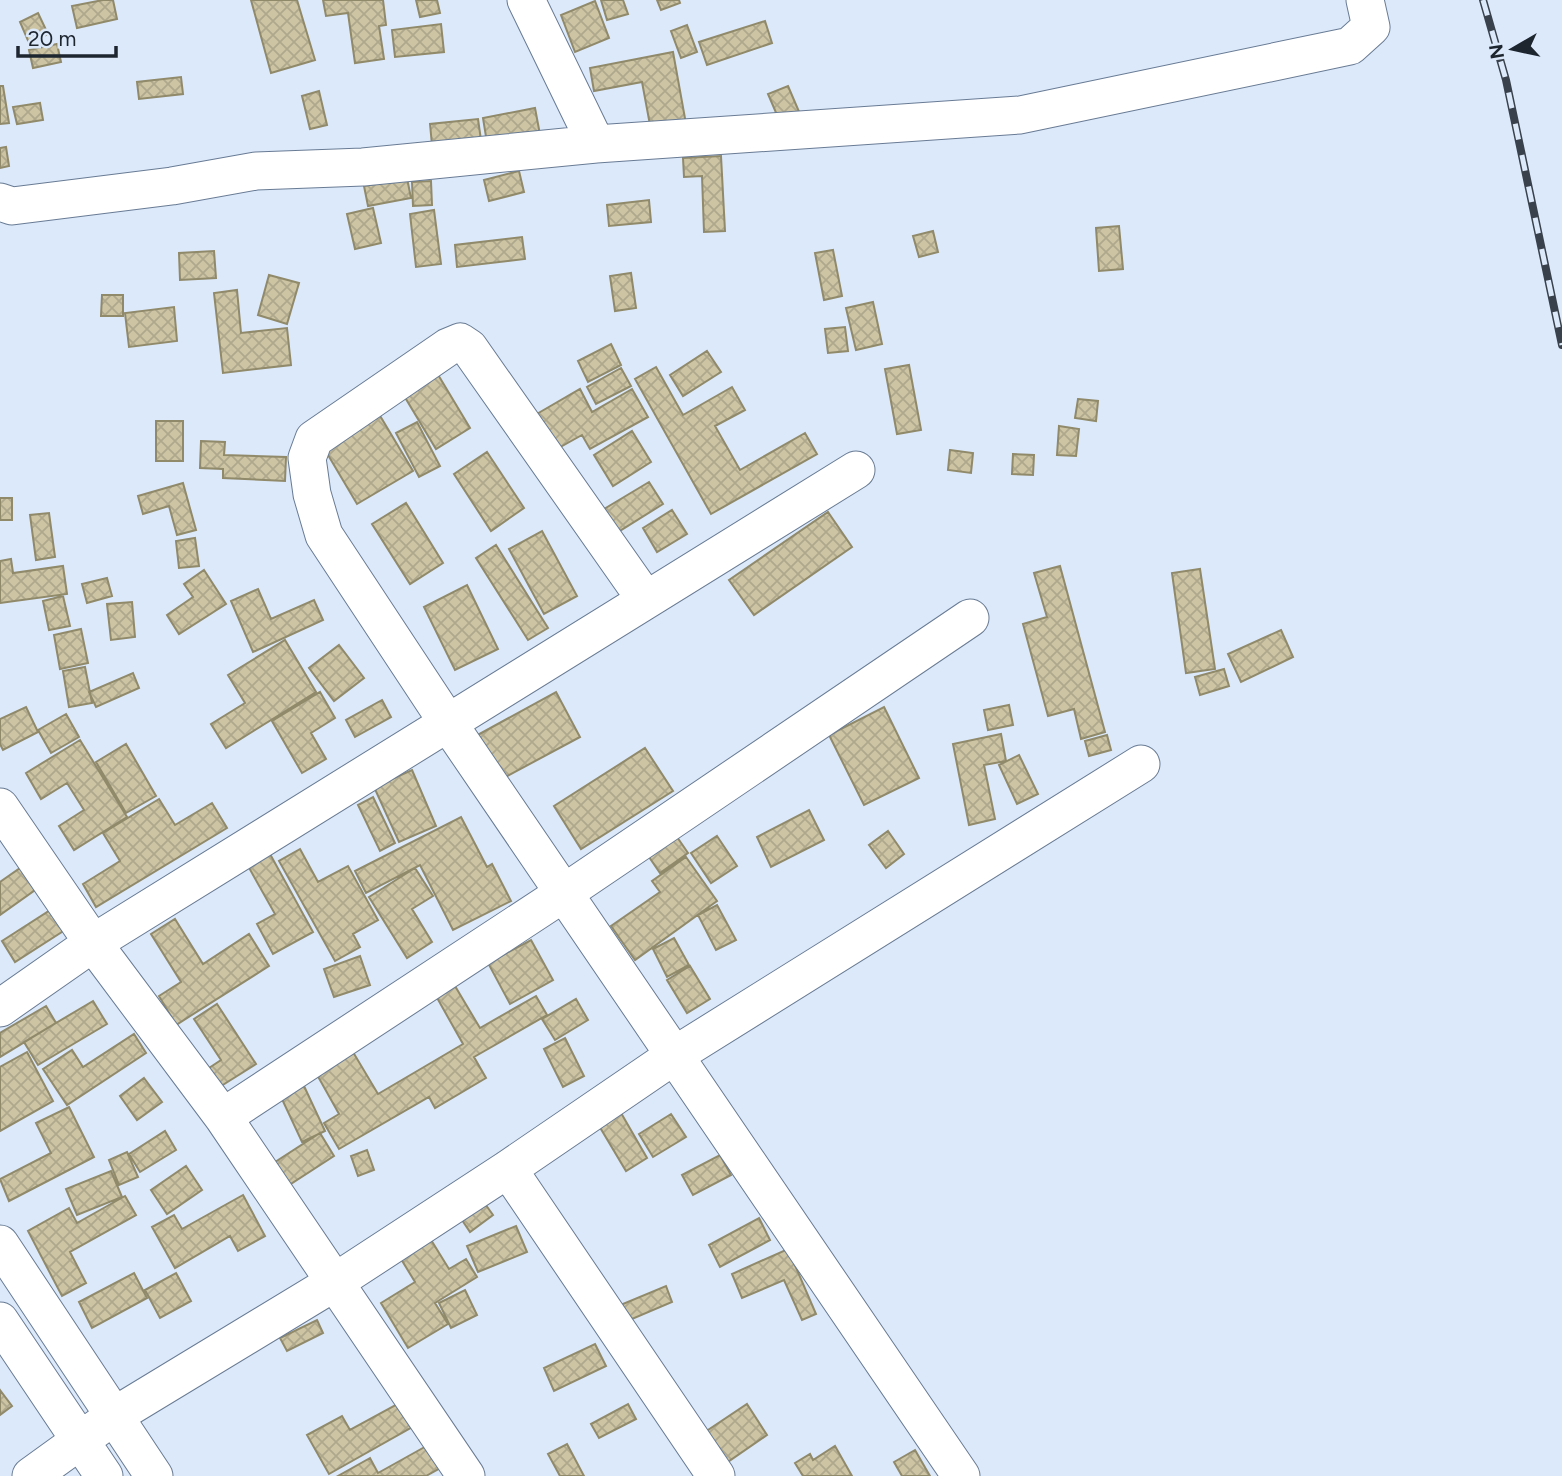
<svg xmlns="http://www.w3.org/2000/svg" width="1562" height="1476" viewBox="0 0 1562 1476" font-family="Figtree,sans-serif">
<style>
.building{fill:url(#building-cross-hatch);stroke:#90896a;stroke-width:2}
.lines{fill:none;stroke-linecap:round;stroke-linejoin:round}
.minor-casing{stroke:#687b94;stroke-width:39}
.minor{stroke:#fff;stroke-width:37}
.rail-casing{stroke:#39414c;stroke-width:8}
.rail{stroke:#dce9fa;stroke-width:5;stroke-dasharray:16;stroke-linecap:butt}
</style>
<defs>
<pattern id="building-cross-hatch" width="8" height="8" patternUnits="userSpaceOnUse" patternTransform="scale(1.75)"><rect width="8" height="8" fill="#ccc4a3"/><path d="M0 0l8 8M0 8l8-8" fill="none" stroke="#afa88d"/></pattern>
</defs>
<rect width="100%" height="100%" fill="#dce9fa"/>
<!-- building -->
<path class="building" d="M103 0H113L117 19 77 28 72 6Z
M251 0H297L315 60 271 73Z
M323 0H383L386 25 379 26 384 59 355 63 348 13 326 16Z
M416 0H437L440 13 420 17Z
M601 0H623L628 14 607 20Z
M657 0H679L680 3 661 10Z
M595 1 609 38 575 52 561 15Z
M38 13 48 34 29 43 20 22Z
M765 21 772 43 707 65 699 42Z
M441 24 444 52 395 57 392 30Z
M687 25 697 52 681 58 671 31Z
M57 44 61 62 33 68 29 50Z
M673 52 688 135 653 141 642 82 594 91 590 68Z
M181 77 183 94 139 99 137 82Z
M0 86H3L9 123 0 124Z
M788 86 800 114 780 122 768 94Z
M319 91 327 125 310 129 302 96Z
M40 103 43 120 17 124 13 107Z
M535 108 541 140 488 149 483 118Z
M478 119 481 140 432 145 430 124Z
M6 147 9 166 0 168V148Z
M721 156 725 231 704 232 702 176 684 177 683 158Z
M519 171 524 192 489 201 484 180Z
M407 178 411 198 368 206 364 186Z
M431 181 432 205 413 206 412 182Z
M649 200 651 222 609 226 607 205Z
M373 208 381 243 355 249 347 214Z
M434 210 441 264 416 267 410 214Z
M1119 226 1123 269 1099 271 1096 228Z
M933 231 938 252 919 257 913 236Z
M522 237 525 259 457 267 455 245Z
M833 250 842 296 824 300 815 253Z
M214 251 216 278 180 280 179 253Z
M631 273 636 308 615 311 610 276Z
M269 275 299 283 287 324 258 315Z
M237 290 241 333 287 328 291 365 223 373 214 293Z
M102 295H123V316H101Z
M873 302 882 344 856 350 846 308Z
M174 307 177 341 129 347 125 313Z
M845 327 848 351 828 353 825 329Z
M611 344 621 365 588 382 578 361Z
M707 351 721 372 683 396 670 375Z
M909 365 921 430 897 434 885 369Z
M656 367 683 415 732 387 745 410 715 426 740 470 805 433 817 454 711 514 635 379Z
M434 368 470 428 436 449 400 389Z
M621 368 631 386 596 404 587 387Z
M580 389 592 412 632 389 648 417 590 449 582 435 555 450 535 415Z
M1078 399 1098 401 1096 421 1075 418Z
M373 404 413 471 357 504 318 438Z
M156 421H183V461H156Z
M417 422 440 466 419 477 396 433Z
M1059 426 1079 429 1076 456 1057 455Z
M632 431 651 462 613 486 594 455Z
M201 441 225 442 224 455 286 457 285 481 223 478V469L200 468Z
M950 450 973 453 971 473 948 470Z
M487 452 524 508 491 531 454 474Z
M1013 454 1034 455 1033 475 1012 474Z
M649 482 663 504 618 532 604 509Z
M183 483 196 530 177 535 169 506 143 514 138 496Z
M0 498H12V520H0Z
M406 503 443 563 410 584 372 524Z
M672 510 687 534 657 552 643 528Z
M828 512 852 547 754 615 729 580Z
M49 513 55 557 36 560 30 515Z
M542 531 577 596 544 614 509 549Z
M195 538 199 566 179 568 176 541Z
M496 545 548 628 528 640 476 558Z
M11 559 13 573 63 566 67 594 0 603V561Z
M1060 566 1105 732 1081 739 1074 709 1048 716 1023 624 1047 617 1034 573Z
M1200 569 1215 669 1186 673 1172 573Z
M204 570 226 604 179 634 167 615 193 597 184 584Z
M107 578 112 596 87 603 82 584Z
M467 585 498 649 455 670 424 607Z
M258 589 271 619 314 600 323 620 253 652 231 601Z
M63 596 70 626 49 630 43 601Z
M132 602 135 637 111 640 107 604Z
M81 629 88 663 60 669 54 635Z
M1281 630 1293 657 1241 682 1228 654Z
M285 640 316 692 226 748 211 724 245 703 228 675Z
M339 645 364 678 334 701 309 668Z
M85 667 92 703 69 707 63 671Z
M1224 669 1229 686 1200 695 1195 677Z
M133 673 139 688 96 707 89 692Z
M320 692 335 718 311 733 326 759 302 773 272 721Z
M556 692 580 737 498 781 474 737Z
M382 700 391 717 355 737 346 720Z
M1009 705 1013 725 988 730 984 710Z
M26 707 38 732 3 750 0 744V719Z
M884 707 919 778 864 805 829 735Z
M66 714 79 737 51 753 38 730Z
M1001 734 1006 761 984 765 995 819 969 825 953 744Z
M1107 735 1111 750 1089 756 1085 741Z
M80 740 127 817 74 850 59 826 84 810 67 783 41 799 26 773Z
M126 744 156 796 126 813 96 762Z
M645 748 673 791 581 849 554 806Z
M1019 755 1038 794 1017 804 999 765Z
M412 770 436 826 399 842 374 787Z
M373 797 395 843 380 851 358 805Z
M159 799 175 825 212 803 227 828 96 907 83 884 120 861 103 833Z
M809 810 824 840 771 867 757 837Z
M461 817 487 867 492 864 511 901 453 930 420 865 366 893 355 871Z
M888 831 904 854 886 868 869 845Z
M675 834 688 853 660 873 647 854Z
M717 836 737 866 711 883 691 853Z
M300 849 318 882 348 866 378 920 353 934 360 947 335 961 279 861Z
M270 854 313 932 273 954 257 924 275 914 248 866Z
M686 857 717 901 635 960 611 926 660 892 652 881Z
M23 866 38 888 0 915V882Z
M415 868 433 896 412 909 432 942 407 958 369 897Z
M717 905 736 940 716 950 698 915Z
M52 909 65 930 15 962 2 941Z
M175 919 203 964 249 934 269 966 176 1025 159 996 181 982 151 934Z
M674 938 689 965 667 977 653 949Z
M531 940 553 980 510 1004 488 963Z
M360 956 370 985 334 997 324 969Z
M690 966 710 999 687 1013 667 980Z
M455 986 480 1028 536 996 547 1015 474 1057 486 1078 435 1108 429 1097 339 1149 324 1123 339 1114 316 1073 353 1052 378 1094 463 1044 436 996Z
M576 999 588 1020 555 1040 542 1019Z
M93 1001 107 1024 38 1065 24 1042Z
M217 1004 256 1064 218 1088 206 1070 221 1060 194 1019Z
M46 1006 56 1023 0 1057V1033Z
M134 1034 146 1053 67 1105 43 1069 72 1050 83 1067Z
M565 1038 584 1076 563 1087 544 1049Z
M27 1052 53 1101 0 1131V1067Z
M144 1078 162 1102 137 1120 120 1096Z
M304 1086 325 1131 302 1142 281 1097Z
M617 1106 647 1158 626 1171 595 1119Z
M69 1107 94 1157 9 1201 0 1179 51 1153 36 1123Z
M671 1114 686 1137 653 1157 639 1134Z
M165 1131 176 1150 140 1172 129 1154Z
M320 1133 334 1156 286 1187 272 1164Z
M367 1150 374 1170 358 1176 351 1156Z
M127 1152 138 1177 119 1185 109 1160Z
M720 1155 731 1175 693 1195 682 1175Z
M186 1166 202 1190 167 1214 151 1190Z
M111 1171 122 1197 77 1215 66 1189Z
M243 1195 265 1236 238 1251 230 1236 175 1268 152 1227 174 1215 182 1229Z
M125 1196 136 1215 70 1252 86 1283 62 1296 28 1231 69 1208 77 1223Z
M483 1201 493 1215 470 1232 460 1217Z
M759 1218 770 1240 720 1267 709 1245Z
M516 1226 527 1252 478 1272 467 1246Z
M428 1235 449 1269 466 1259 477 1277 435 1303 448 1324 408 1348 381 1303 415 1282 398 1254Z
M788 1249 816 1314 802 1320 784 1280 742 1298 732 1274Z
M134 1273 147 1298 92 1328 79 1302Z
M176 1273 191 1301 160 1318 145 1290Z
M666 1286 672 1302 625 1322 618 1306Z
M465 1290 477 1315 451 1328 439 1303Z
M317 1320 323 1333 287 1351 280 1338Z
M595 1344 606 1366 554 1391 544 1368Z
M0 1390 12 1406 0 1415Z
M401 1402 414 1426 329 1474 307 1435 342 1416 350 1430Z
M628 1404 636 1419 599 1438 591 1424Z
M747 1404 767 1435 719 1468 699 1436Z
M430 1444 442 1467 426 1476H338L370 1458 378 1473Z
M567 1444 584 1476H560L548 1454Z
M835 1446 852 1476H803L795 1463 810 1454 813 1460Z
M915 1450 930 1476H902L894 1462Z"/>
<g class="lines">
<defs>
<path id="minor" d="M526 0 596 144
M0 202 12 206 172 186 256 171 363 167 596 144 1020 115 1350 46 1371 27 1365 0
M646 600 469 348 460 342 448 347 314 439 307 458 312 494 324 535 448 723 961 1476
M0 807 93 943 223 1117 466 1476
M0 1008 93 943 856 470
M223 1117 564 893 970 618
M508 1169 716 1476
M0 1244 154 1476
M0 1321 104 1476
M31 1476 114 1416 335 1282 508 1169 675 1055 1141 764"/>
</defs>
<!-- minor casing -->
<use href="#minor" class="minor-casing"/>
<!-- minor -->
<use href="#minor" class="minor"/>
<defs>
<path id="rail" d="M1483 0 1506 80 1562 345"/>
</defs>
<!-- rail casing -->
<use href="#rail" class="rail-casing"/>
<!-- rail -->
<use href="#rail" class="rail"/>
</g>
<!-- north arrow -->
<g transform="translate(1513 49) rotate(261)" stroke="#dce9fa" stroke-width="5" paint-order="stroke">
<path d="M0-5L12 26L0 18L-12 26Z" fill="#1d252f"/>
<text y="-10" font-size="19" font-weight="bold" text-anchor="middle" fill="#1d252f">N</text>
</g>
<!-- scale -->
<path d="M18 46v10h98v-10" fill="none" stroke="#1d252f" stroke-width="3.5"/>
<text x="28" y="46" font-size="21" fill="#1d252f" stroke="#dce9fa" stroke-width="5" paint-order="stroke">20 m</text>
</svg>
